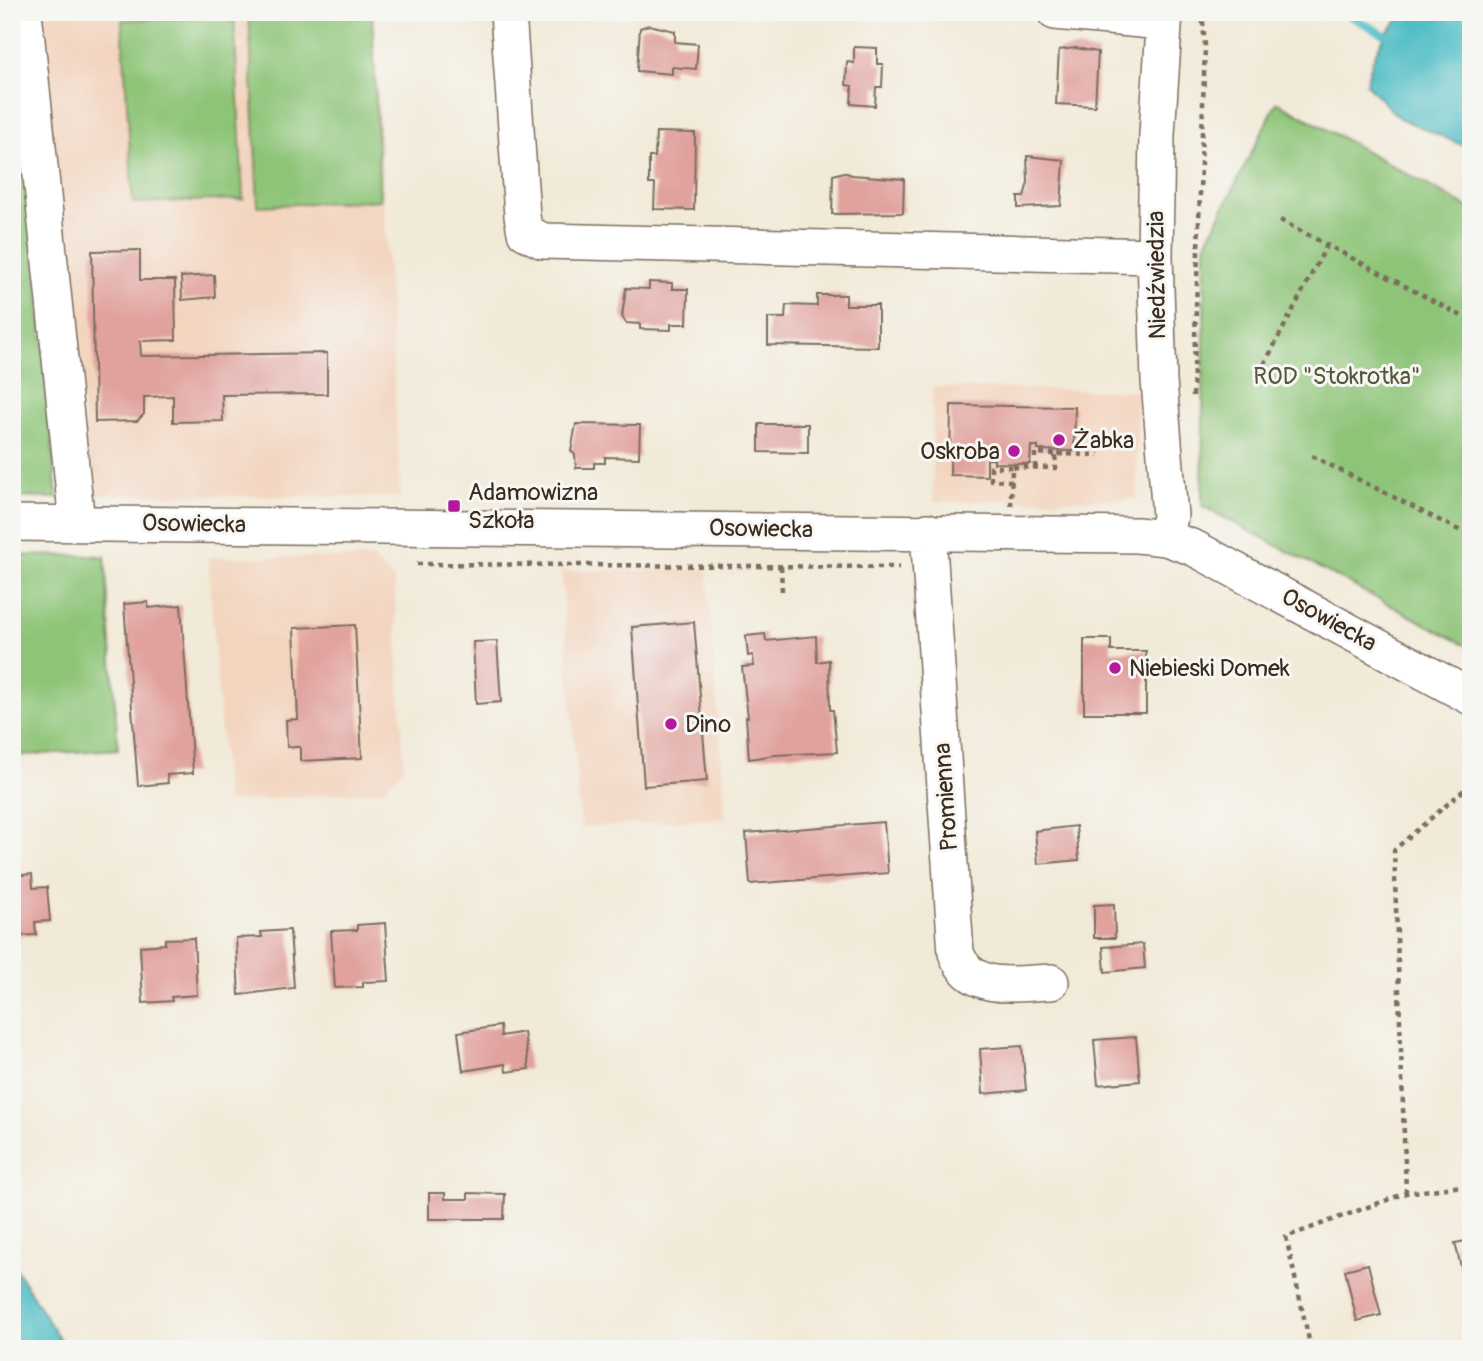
<svg xmlns="http://www.w3.org/2000/svg" width="1483" height="1361" viewBox="0 0 1483 1361" font-family="Pangolin,sans-serif">
<style>
.built{fill:#f3d4be}
.green{fill:#8dc477;stroke:#64774a;stroke-width:2}
.water{fill:#50bec6;stroke:#467472;stroke-width:2}
.lines{fill:none;stroke-linecap:round;stroke-linejoin:round}
.stream{stroke:#50bec6;stroke-width:8}
.building{fill:#e1a29e}
.minor-casing{stroke:#7b6d5f;stroke-width:38}
.path{stroke:#7b6d5f;stroke-width:4.5;stroke-dasharray:5 5;stroke-linecap:butt}
.minor{stroke:#fff;stroke-width:35}
.poi-dot{fill:#b5179e;stroke:#f6f6f2;stroke-width:2.5}
.labels{text-anchor:middle;dominant-baseline:central;stroke-width:6;stroke-linejoin:round;paint-order:stroke}
.street-label{font-size:24px;fill:#3b2a1e;stroke:#f6f6f2}
.park-label{font-size:24px;fill:#545839;stroke:#f6f6f2}
.poi-label{font-size:24px;fill:#3b2a1e;stroke:#f6f6f2;text-anchor:start}
</style>
<rect width="100%" height="100%" fill="#f6f6f2"/>
<filter id="ink" filterUnits="userSpaceOnUse"><feTurbulence type="fractalNoise" baseFrequency=".0143" numOctaves="2"/><feDisplacementMap in="SourceGraphic" scale="14" xChannelSelector="R" yChannelSelector="G"/><feConvolveMatrix kernelMatrix="1 2 1 2 8 2 1 2 1" color-interpolation-filters="sRGB"/></filter>
<filter id="wash" filterUnits="userSpaceOnUse"><feTurbulence type="fractalNoise" baseFrequency=".00686" numOctaves="4" result="noise"/><feDisplacementMap in="SourceGraphic" scale="28" xChannelSelector="R" yChannelSelector="G"/><feGaussianBlur stdDeviation="1.57" result="paint"/><feColorMatrix in="noise" values="0 0 0 0 0 0 0 0 0 0 0 0 0 0 0 0 0 1.4 0 .05"/><feComposite in="paint" operator="in"/></filter>
<g filter="url(#wash)">
<rect width="100%" height="100%" fill="#f2ead8"/>
<!-- built -->
<path class="built" d="M39 12H373L401 497 92 495Z
M932 387 1137 391V499L933 502Z
M208 557 372 558 394 579 404 768 384 790 226 802Z
M707 569 726 818 581 828 561 571Z"/>
<!-- green -->
<path class="green" d="M12 12 57 498 12 497Z
M249 12H372L380 200 258 206Z
M234 16 243 199 133 203 122 20Z
M1277 102 1471 209V648L1202 506 1205 245Z
M12 555 105 556 118 749 12 756Z"/>
<!-- water -->
<path class="water" d="M1409 12H1471V149L1399 118 1366 84C1372 56 1383 28 1409 12Z
M12 1263 62 1343V1349H12Z"/>
<g class="lines">
<!-- stream -->
<path class="stream" d="M1342 12 1395 40"/>
</g>
<g id="blocks">
<!-- building -->
<path class="building" d="M649 25 675 31V42L698 44 696 69 672 67V74L637 71 640 28Z
M854 47 877 48V64H883L882 87H876L875 106 851 104 852 86 846 85 847 62 854 63Z
M1076 48 1098 52 1095 106 1056 104 1059 50Z
M656 132 695 133 694 210 654 209 655 184H649V157H655Z
M1027 156 1064 160 1061 206 1018 208V197H1024L1028 182Z
M844 172 852 175 904 179 903 213 832 214 833 175Z
M140 250V280H175L176 340 140 341 141 356 327 353V394L222 395 223 421 173 422V396L144 397V414L137 421 95 422 92 251Z
M214 275 215 297 182 300 181 277Z
M649 282 672 283V289H688L687 324H671V330L640 329V324L626 323 622 316 626 288 649 289Z
M817 295H846V305H878V347L768 345V318H785L786 305 817 306Z
M951 405 1075 407 1074 451 1038 450V446H1031L1030 464 994 463V459H987V476L950 475Z
M576 424 640 425 639 458 605 457V463H594V468H576L575 455 571 451Z
M759 424H808V453L759 452Z
M148 602V608L181 605 193 773 167 775 168 783 138 786 124 604Z
M694 622 707 781 644 786 632 627Z
M355 625 362 758 300 761V747H287L286 720 298 719 294 628Z
M765 634 766 641 816 636 817 662 829 660 830 710H833L837 752 775 755 749 759 746 717H748L742 667 754 666 753 655 748 656 746 636Z
M1084 639H1111V651H1146V713H1084Z
M497 641 501 702 476 704 473 642Z
M884 822 888 873 750 884 746 833Z
M1076 826 1079 860 1038 864 1035 831Z
M32 874 33 888 47 887 50 921 35 922 36 935 12 936V876Z
M1114 904 1115 938H1094V905Z
M385 923 389 981 363 982V987L335 988 331 931 357 930V925Z
M290 930 294 988 239 995 236 938 262 937 261 932Z
M194 938 197 995 171 997 172 1001 143 1003 140 946 165 944V939Z
M1143 944 1145 968 1105 972 1103 947Z
M500 1026 501 1036 524 1032 529 1069 506 1072 505 1064 463 1071 458 1032Z
M1136 1037 1140 1081 1098 1085 1094 1040Z
M1022 1046 1026 1090 983 1094 980 1049Z
M429 1193H445V1199H468V1193L505 1194 504 1219H429Z
M1471 1240V1290L1467 1291 1455 1243Z
M1368 1264 1381 1315 1357 1321 1345 1270Z"/>
</g>
</g>
<g filter="url(#ink)">
<use href="#blocks" fill-opacity="0" stroke="#7b6d5f" stroke-width="2"/>
<g class="lines">
<defs>
<path id="minor" d="M24 12 77 523
M508 12 522 216 525 232 543 241 1155 256
M1055 12 1162 22
M1165 12 1157 134 1155 256 1159 381 1170 516 1166 538
M12 523 1137 535 1166 538 1194 548 1471 697
M928 531 956 953C971 994 1016 983 1051 982"/>
</defs>
<!-- minor casing -->
<use href="#minor" class="minor-casing"/>
<!-- path -->
<path class="path" d="M1280 220 1471 321
M1255 382 1327 245
M1193 396 1205 46 1202 12
M1312 456 1471 536
M1035 468V453L1055 454
M1012 481 991 480V467H1012
M1011 506 1012 467 1056 468 1055 454 1099 455
M417 564 899 567
M781 566 782 591
M1406 1193 1394 850 1471 784
M1311 1349 1286 1237 1406 1193 1471 1185"/>
<!-- minor -->
<use href="#minor" class="minor"/>
</g>
</g>
<!-- markers -->
<g class="poi-dot">
<circle cx="1059" cy="440" r="7"/>
<circle cx="1014" cy="451" r="7"/>
<rect x="447" y="499" width="14" height="14" rx="3.5"/>
<circle cx="1115" cy="668" r="7"/>
<circle cx="671" cy="724" r="7"/>
</g>
<g class="labels">
<!-- street labels -->
<g class="street-label">
<text transform="translate(1157 275) rotate(-91)">Niedźwiedzia</text>
<text transform="translate(194 524) rotate(1)">Osowiecka</text>
<text transform="translate(761 529) rotate(1)">Osowiecka</text>
<text transform="translate(1329 620) rotate(29)">Osowiecka</text>
<text transform="translate(946 797) rotate(-94)">Promienna</text>
</g>
<!-- park labels -->
<g class="park-label">
<text x="1337" y="376">ROD "Stokrotka"</text>
</g>
<!-- poi labels -->
<g class="poi-label">
<text x="1073" y="440">Żabka</text>
<text x="1000" y="451" text-anchor="end">Oskroba</text>
<text x="468" y="492">Adamowizna<tspan x="468" dy="28">Szkoła</tspan></text>
<text x="1129" y="668">Niebieski Domek</text>
<text x="685" y="724">Dino</text>
</g>
</g>
<!-- margin -->
<rect width="1483" height="1361" fill="none" stroke="#f6f6f2" stroke-width="42"/>
</svg>
